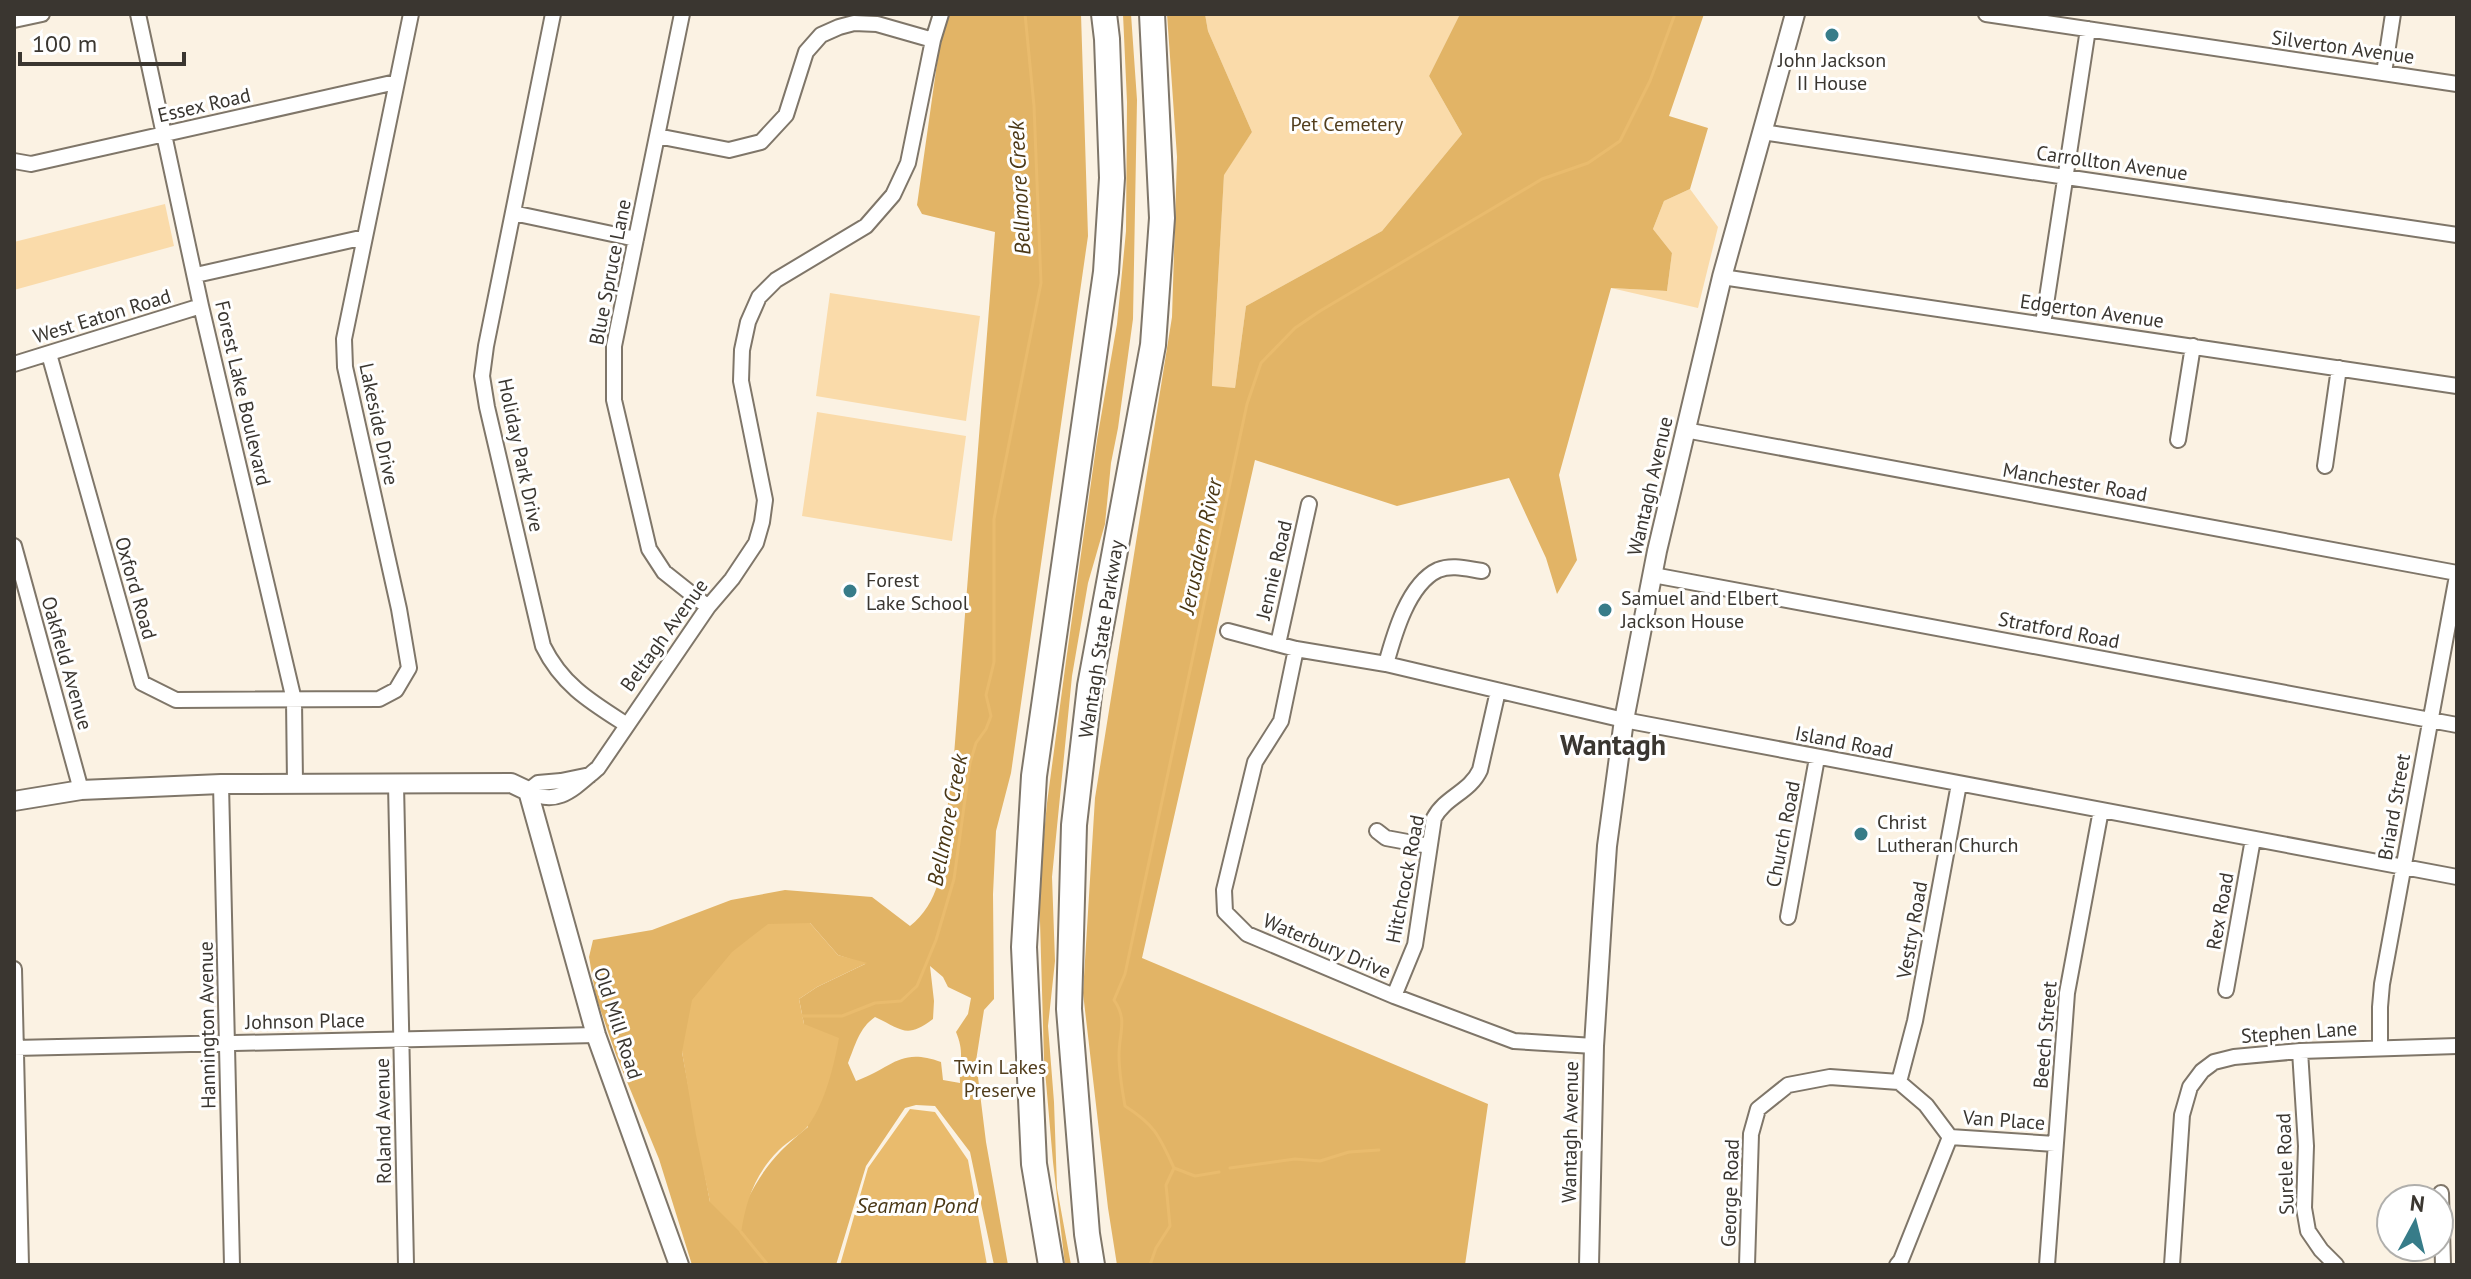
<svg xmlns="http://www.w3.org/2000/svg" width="2471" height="1279" viewBox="0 0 2471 1279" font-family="'PT Sans',sans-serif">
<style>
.green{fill:#fadbaa}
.forest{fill:#e2b466;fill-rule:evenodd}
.water{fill:#e9bb6d}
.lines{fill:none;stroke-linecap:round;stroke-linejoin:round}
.stream{stroke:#e9bb6d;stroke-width:3}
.street-casing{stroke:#7f7669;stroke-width:18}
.secondary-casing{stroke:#7f7669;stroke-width:22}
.highway-casing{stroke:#7f7669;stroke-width:28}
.street{stroke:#fff;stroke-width:14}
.secondary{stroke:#fff;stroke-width:18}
.highway{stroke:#fff;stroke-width:24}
.poi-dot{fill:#377c89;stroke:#fff;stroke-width:3}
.labels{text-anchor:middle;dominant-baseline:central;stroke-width:6;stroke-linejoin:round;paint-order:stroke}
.street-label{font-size:20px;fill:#3a3630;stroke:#fff}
.poi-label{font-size:20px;fill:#3a3630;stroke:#fff;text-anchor:start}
.park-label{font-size:20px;fill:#523e1d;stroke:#fff}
.water-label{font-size:22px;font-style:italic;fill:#4a3715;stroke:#fff}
.district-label{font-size:28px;font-weight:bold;fill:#3a3630;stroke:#fff}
</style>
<rect width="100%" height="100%" fill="#fbf2e3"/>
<!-- green -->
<path class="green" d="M1205 14H1460L1429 76 1462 134 1382 231 1246 306 1235 388 1212 387 1224 174 1252 132 1208 31Z
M1690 189 1718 227 1698 308 1611 288 1667 291 1672 253 1653 229 1664 201Z
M165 204 174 246 14 290V242Z
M830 293 980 316 966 421 816 396Z
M817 412 966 436 952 541 802 516Z"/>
<!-- forest -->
<path class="forest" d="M944 14H1081L1088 236 1011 773 996 831 993 894 994 999 984 1010 976 1061 986 1142 1008 1265H994L970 1152 935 1106 916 1105 905 1108 866 1166 836 1265H692L659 1159 616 1055 596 997 589 957 593 940 652 930 731 900 785 890 872 897 910 926C924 915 933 900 938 883L954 755 995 232 922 214 917 205ZM810 923 838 955 865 964 817 987 799 999 804 1024 808 1127C777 1152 764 1167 746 1202H710L682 1052ZM930 966 943 977 948 987 971 998 968 1014 956 1032C965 1054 959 1060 960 1083L943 1080 941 1062C899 1047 893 1068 856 1081L848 1063C855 1046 859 1028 875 1017 903 1030 906 1039 933 1019L934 1001Z
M1123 14H1131L1137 100 1133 319 1118 428 1111 463 1105 524 1088 583 1072 676 1052 877 1055 961 1048 1026 1054 1102 1057 1188 1071 1265H1065L1053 1162 1044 1059 1039 887 1047 803 1066 661 1097 440 1117 324 1126 231 1127 102Z
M1167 14H1205L1208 31 1252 132 1224 175 1212 386 1235 388 1246 306 1382 231 1462 134 1429 76 1460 14H1704L1669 116 1708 128 1690 189 1664 201 1653 229 1672 253 1667 291 1611 288 1559 475 1577 560 1557 594 1546 558 1509 478 1397 506 1255 460 1142 958 1488 1104 1465 1265H1117L1108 1208 1083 993 1095 798 1172 317 1177 157Z"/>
<!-- water -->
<path class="water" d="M810 923 838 955 867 963 817 987 799 999 804 1024 839 1038C834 1066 825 1103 808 1126 801 1135 788 1141 779 1150 755 1174 746 1200 741 1233L710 1202 696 1135 682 1052 692 1000 732 952 768 924Z
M910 1109 935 1112 968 1160 987 1265H840L868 1168Z"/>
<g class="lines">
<!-- stream -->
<path class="stream" d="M802 1016H842L875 1003 901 1001 917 986 936 940 954 879 970 763 976 743 986 729 991 716 986 695 994 662V519L1041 283 1034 106 1025 14
M1174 1168 1195 1176 1219 1172
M1230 1168 1295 1159 1320 1161 1349 1152 1379 1150
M741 1232 768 1265
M1150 1265 1156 1248 1170 1226 1166 1185 1174 1168C1159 1136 1156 1126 1125 1106 1122 1089 1119 1073 1119 1055 1119 1033 1128 1020 1114 1000L1125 974 1247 404 1261 363 1295 328 1320 311 1542 179 1588 163 1620 141 1650 81 1675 14"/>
<defs>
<path id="street" d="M138 14 201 306 294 700 295 783
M553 14 486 346 482 376 487 407 543 646C562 685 591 702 627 725
M682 14 614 346V400L649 549 664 572 708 607
M1986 14 2457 84
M14 20 42 14
M2384 73 2393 14
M1762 132 2457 235
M657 136 729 150 761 142 786 115 806 52 821 35 839 27 854 23 877 24 933 40
M14 161 31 164 396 82
M513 213 636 239
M196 275 365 237
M1722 277 2457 386
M2043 324 2088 29
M49 354 142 683 176 700 379 699 396 690 409 668 399 609 345 367 344 339 411 14
M14 364 201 306
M1685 430 2457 573
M2178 440 2193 346
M2325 466 2339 368
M14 546 81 790
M1653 575 2457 725
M1228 631 1296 649 1386 664 1624 720 2457 877
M1278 644 1309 504
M1296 649 1281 721 1255 762 1224 890 1225 912 1247 934 1394 996 1514 1041 1594 1046
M1386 664C1394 635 1408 584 1438 570 1452 564 1468 569 1482 571
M590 775 561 781 538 783 528 791C558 808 575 787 598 768L708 607 732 579 756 543 762 522 765 500 741 381 742 350 748 322 759 297 776 280 866 226 893 195 908 163 933 40 941 14
M221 784 232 1265
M396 784 406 1265
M1377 831 1386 838 1429 846
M1788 917 1817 758
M14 969 21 1265
M2226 990 2253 839
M1394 996 1415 945 1434 818C1445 797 1470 792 1480 770L1498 691
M2380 1047V1007L2382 984 2457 576
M14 1048 596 1035
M2300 1051 2306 1146 2304 1208 2308 1231 2321 1250 2336 1265
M1899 1082 1915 1021 1959 784
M1950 1137 2055 1144
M2441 1193 2443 1265
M1747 1265 1751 1134 1758 1109 1788 1085 1830 1077 1899 1082 1926 1105 1950 1137
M1897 1265 1901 1260 1950 1137
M2047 1265 2067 993 2101 810
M2172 1265 2182 1115 2190 1087 2202 1071 2214 1062 2234 1057 2300 1051 2457 1046"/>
<path id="secondary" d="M14 801 81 790 221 784 511 783 528 791 596 1035 679 1265
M1589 1265 1594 1046 1602 919 1607 846 1624 720 1657 551 1722 277 1795 14"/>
<path id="highway" d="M1051 1265 1034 1164 1024 947 1034 776 1106 272 1112 178 1107 39 1104 14
M1092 1265 1087 1234 1069 1009 1074 825 1090 686 1153 345 1162 218 1152 14"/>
</defs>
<!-- street casing -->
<use href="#street" class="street-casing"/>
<!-- secondary casing -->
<use href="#secondary" class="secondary-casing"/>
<!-- highway casing -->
<use href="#highway" class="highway-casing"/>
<!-- street -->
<use href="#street" class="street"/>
<!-- secondary -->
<use href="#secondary" class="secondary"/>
<!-- highway -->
<use href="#highway" class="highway"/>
</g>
<!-- markers -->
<g class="poi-dot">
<circle cx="1832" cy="35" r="8"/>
<circle cx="850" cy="591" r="8"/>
<circle cx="1605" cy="610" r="8"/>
<circle cx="1861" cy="834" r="8"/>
</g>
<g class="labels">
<!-- street labels -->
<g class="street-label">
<text transform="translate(2343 47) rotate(8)">Silverton Avenue</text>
<text transform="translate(204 105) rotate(-13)">Essex Road</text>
<text transform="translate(2112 163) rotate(8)">Carrollton Avenue</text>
<text transform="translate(610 272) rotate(-79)">Blue Spruce Lane</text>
<text transform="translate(2092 311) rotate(8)">Edgerton Avenue</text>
<text transform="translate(102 316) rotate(-17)">West Eaton Road</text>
<text transform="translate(243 393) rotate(77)">Forest Lake Boulevard</text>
<text transform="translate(379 424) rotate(78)">Lakeside Drive</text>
<text transform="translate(521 455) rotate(78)">Holiday Park Drive</text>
<text transform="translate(2075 482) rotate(10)">Manchester Road</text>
<text transform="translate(1650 486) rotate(-77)">Wantagh Avenue</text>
<text transform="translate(1274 570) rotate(-77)">Jennie Road</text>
<text transform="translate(136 588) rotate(74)">Oxford Road</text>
<text transform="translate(2059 630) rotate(11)">Stratford Road</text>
<text transform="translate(664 635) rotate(-54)">Beltagh Avenue</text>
<text transform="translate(1101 639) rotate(-81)">Wantagh State Parkway</text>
<text transform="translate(67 663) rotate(74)">Oakfield Avenue</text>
<text transform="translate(1844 742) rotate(11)">Island Road</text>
<text transform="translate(2394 807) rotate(-80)">Briard Street</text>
<text transform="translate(1783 834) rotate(-79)">Church Road</text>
<text transform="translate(1405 879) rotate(-79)">Hitchcock Road</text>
<text transform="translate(2220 911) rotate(-80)">Rex Road</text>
<text transform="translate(1912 930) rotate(-80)">Vestry Road</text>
<text transform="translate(1327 946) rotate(23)">Waterbury Drive</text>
<text transform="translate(305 1021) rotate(-1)">Johnson Place</text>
<text transform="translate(618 1023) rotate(72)">Old Mill Road</text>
<text transform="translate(207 1025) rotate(-91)">Hannington Avenue</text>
<text transform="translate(2299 1032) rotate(-4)">Stephen Lane</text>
<text transform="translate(2045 1035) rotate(-85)">Beech Street</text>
<text transform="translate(2004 1120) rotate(4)">Van Place</text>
<text transform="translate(383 1121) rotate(-91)">Roland Avenue</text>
<text transform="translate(1570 1132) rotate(-89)">Wantagh Avenue</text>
<text transform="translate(2285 1164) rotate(-92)">Surele Road</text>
<text transform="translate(1730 1193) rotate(-88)">George Road</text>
</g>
<!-- poi labels -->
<g class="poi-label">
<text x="1832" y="60" text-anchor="middle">John Jackson<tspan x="1832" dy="23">II House</tspan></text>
<text x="866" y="580">Forest<tspan x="866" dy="23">Lake School</tspan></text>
<text x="1621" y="598">Samuel and Elbert<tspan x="1621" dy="23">Jackson House</tspan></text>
<text x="1877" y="822">Christ<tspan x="1877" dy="23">Lutheran Church</tspan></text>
</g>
<!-- park labels -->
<g class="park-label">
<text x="1347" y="124">Pet Cemetery</text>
<text x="1000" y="1067">Twin Lakes<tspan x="1000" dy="23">Preserve</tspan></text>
</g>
<!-- water labels -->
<g class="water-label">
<text transform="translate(1019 188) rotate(-93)">Bellmore Creek</text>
<text transform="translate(1200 546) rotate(-78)">Jerusalem River</text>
<text transform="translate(947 820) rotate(-79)">Bellmore Creek</text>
<text x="917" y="1205">Seaman Pond</text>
</g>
<!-- district labels -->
<g class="district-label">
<text x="1613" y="744">Wantagh</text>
</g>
</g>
<!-- border -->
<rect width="2471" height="1279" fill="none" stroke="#3a3630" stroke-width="32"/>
<!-- north arrow -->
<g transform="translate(2415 1223) rotate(7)"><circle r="38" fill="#ffffff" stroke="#b0afac" stroke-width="2"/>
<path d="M0-6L14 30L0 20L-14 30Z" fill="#377c89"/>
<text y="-12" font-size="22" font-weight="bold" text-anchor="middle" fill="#3a3630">N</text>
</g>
<!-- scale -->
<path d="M20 52v12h164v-12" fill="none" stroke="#3a3630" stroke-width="4"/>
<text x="32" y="52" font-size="24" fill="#3a3630" stroke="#ffffff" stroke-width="6" paint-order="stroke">100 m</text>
</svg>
